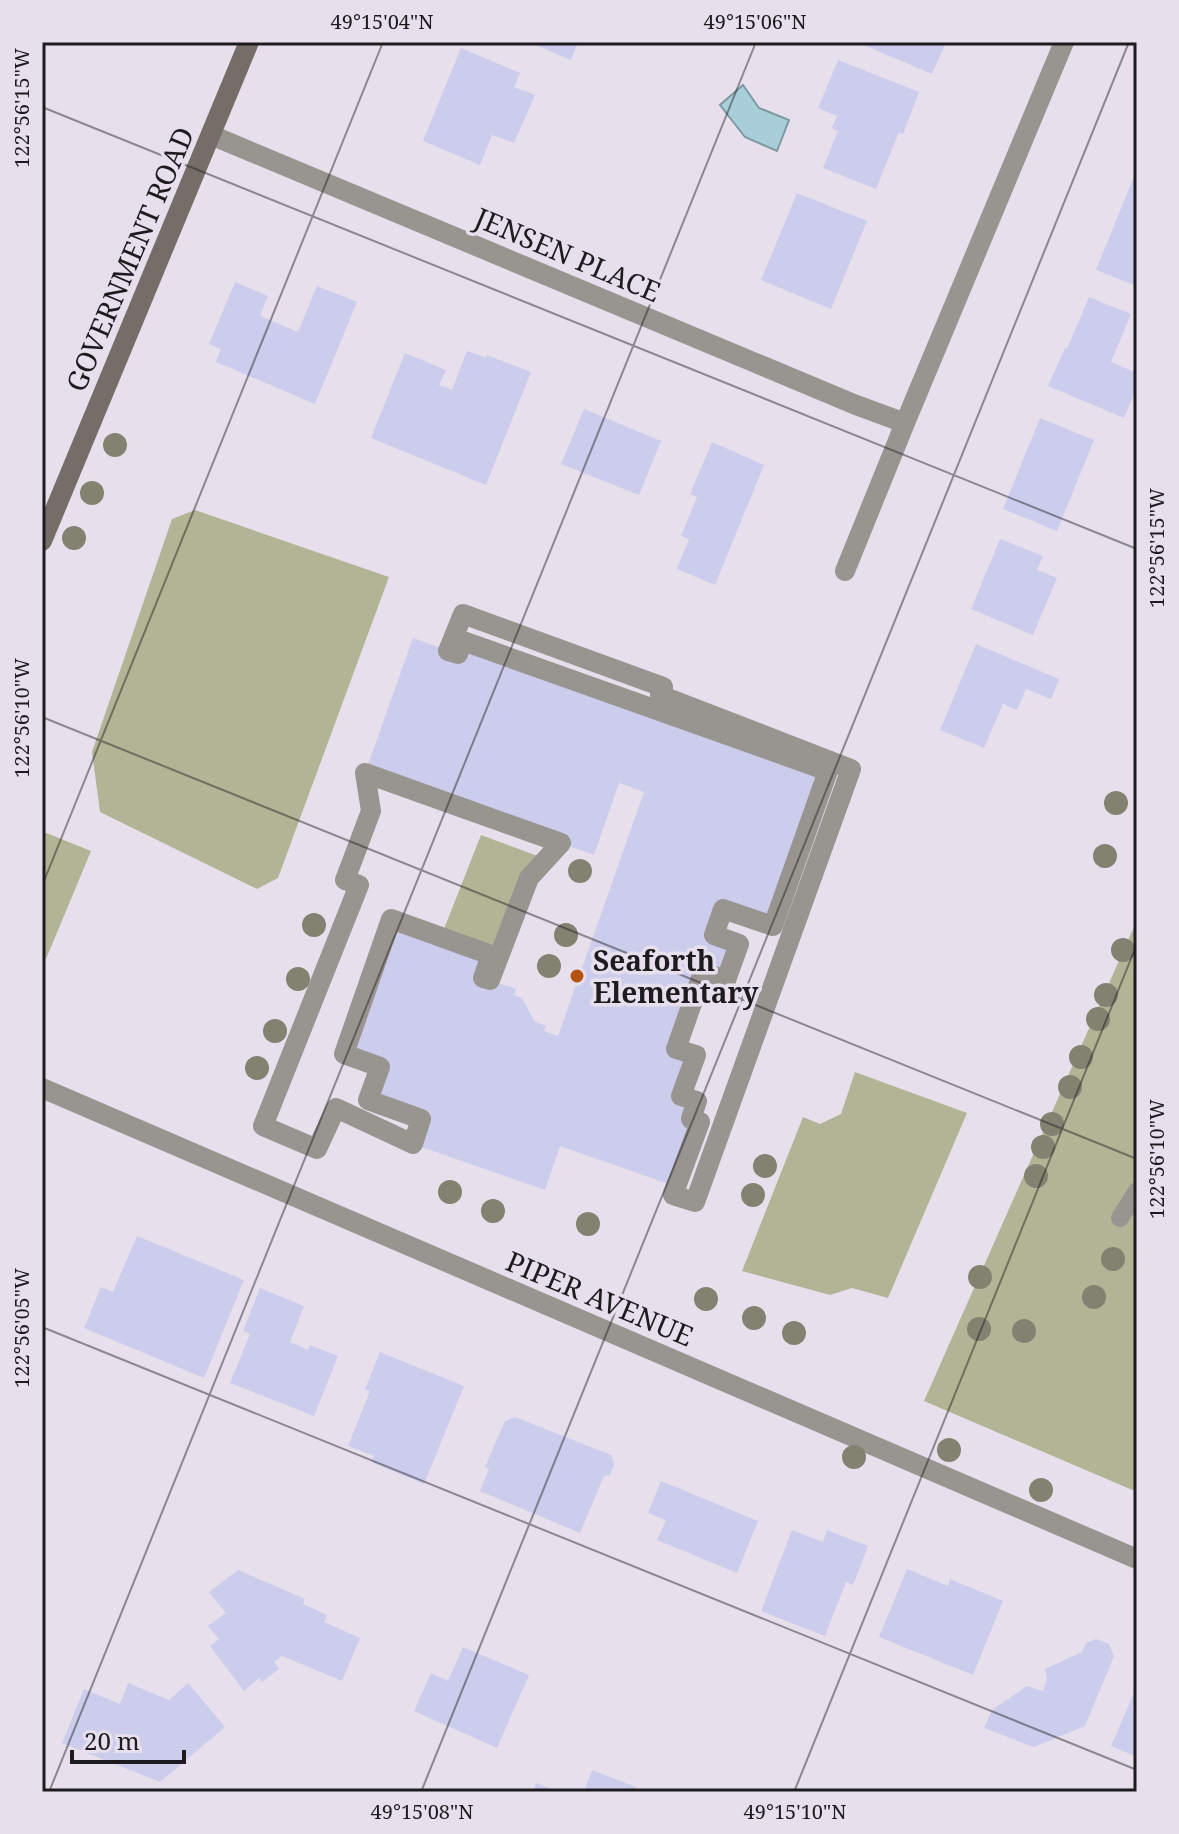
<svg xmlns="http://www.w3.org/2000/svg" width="1179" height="1834" viewBox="0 0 1179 1834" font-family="'Noto Serif',serif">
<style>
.green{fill:#b2b595}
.water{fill:#a8cfd9;stroke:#7e99a1;stroke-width:2}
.building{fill:#ccccec}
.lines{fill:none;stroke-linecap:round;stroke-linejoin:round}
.lane{stroke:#989490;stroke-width:18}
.street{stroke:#989490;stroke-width:20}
.secondary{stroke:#756e68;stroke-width:20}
.tree{fill:#838170}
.ticks{fill:none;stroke:#1d1b1f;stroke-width:2;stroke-opacity:0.45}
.poi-dot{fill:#b35211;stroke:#e7e0ec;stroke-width:3}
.labels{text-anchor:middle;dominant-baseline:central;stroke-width:7;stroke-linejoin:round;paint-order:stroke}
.street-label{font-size:28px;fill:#1d1b1f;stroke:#e7e0ec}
.poi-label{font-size:28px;font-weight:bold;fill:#1d1b1f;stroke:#e7e0ec;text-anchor:start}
.neatline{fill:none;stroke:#1d1b1f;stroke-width:3}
.ticks-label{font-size:20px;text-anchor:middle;fill:#1d1b1f}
</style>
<rect width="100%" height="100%" fill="#e7e0ec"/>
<!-- green -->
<path class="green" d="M195 510 389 577 278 878 257 889 100 812 92 752 172 519Z
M44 832 91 851 46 959 42 958V837Z
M481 835 538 856 499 956 442 934Z
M1137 920V1492L924 1401Z
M855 1072 967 1113 888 1298 852 1288 830 1295 742 1271 803 1117 820 1124 841 1114Z"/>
<!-- water -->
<path class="water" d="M743 85 759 108 789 120 777 151 745 137 720 105Z"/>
<!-- building -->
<path class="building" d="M528 42H578L571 60Z
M862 42H946L932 74 861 44Z
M461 48 520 73 514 87 535 95 514 143 492 135 480 165 423 141Z
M838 60 919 92 903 134 899 132 876 189 823 168 838 131 832 128 837 116 818 108Z
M1137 169V286L1096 270Z
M797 193 867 221 831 309 761 280Z
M235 282 268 296 260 316 298 332 317 286 357 302 315 404 216 362 221 349 209 344Z
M1089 297 1131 314 1111 362 1137 373V387L1124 418 1048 386 1065 348 1067 349Z
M467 351 486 358 487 355 531 372 486 485 371 438 405 353 446 370 439 385 452 390Z
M584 409 661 441 639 495 561 464Z
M1040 418 1094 440 1057 531 1003 509Z
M712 442 764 465 715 585 677 569 689 539 681 536 697 497 690 494Z
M1000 539 1043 556 1037 570 1057 578 1033 635 971 609Z
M413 638 458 654 463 641 828 771 773 926 723 909 714 935 739 944 726 980 703 972 676 1049 696 1055 681 1096 697 1101 677 1187 560 1146 545 1190 413 1144 421 1119 368 1100 380 1067 344 1054 391 919 491 955 483 978 516 989 514 995 522 998 534 1021 546 1026 544 1031 558 1036 644 792 619 783 594 855 365 773Z
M976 644 1059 679 1051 699 1026 689 1017 710 1003 704 984 748 940 730Z
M137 1236 244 1280 204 1378 84 1328 101 1287 113 1292Z
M260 1288 304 1306 290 1342 308 1350 310 1345 338 1356 314 1416 230 1383 250 1334 243 1331Z
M380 1352 464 1386 424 1484 371 1462 374 1456 348 1446 370 1391 365 1389Z
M515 1417 611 1455 614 1465 610 1475 604 1476 580 1533 480 1491 489 1469 485 1467 505 1421Z
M661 1481 758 1521 737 1573 657 1540 666 1520 648 1513Z
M792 1530 823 1542 827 1530 868 1546 853 1585 846 1582 825 1636 761 1611Z
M907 1569 948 1586 950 1579 1003 1601 973 1675 879 1637Z
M238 1570 305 1599 303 1604 327 1615 324 1622 360 1638 342 1681 282 1656 274 1662 279 1669 262 1682 259 1678 244 1691 210 1646 219 1639 208 1626 226 1613 209 1592Z
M1096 1639 1109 1644 1114 1656 1085 1726 1034 1747 984 1728 992 1710 1027 1686 1043 1691 1047 1679 1045 1669 1082 1652 1086 1643Z
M463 1647 529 1675 497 1748 414 1711 431 1673 448 1681Z
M128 1683 169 1700 188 1683 225 1727 160 1782 62 1743 84 1689 120 1704Z
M1137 1686V1757L1111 1746Z
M592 1770 636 1787 634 1792H584Z
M536 1783 559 1792H533Z"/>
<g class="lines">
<!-- lane -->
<path class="lane" d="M1120 1218 1137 1191"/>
<!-- street -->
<path class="street" d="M211 135 856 405 905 423
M845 571 905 423 1064 42
M463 614 663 687 660 695 851 769 695 1202 673 1195 700 1122 691 1119 697 1101 681 1096 696 1055 676 1049 703 972 726 980 739 944 714 935 723 909 773 926 828 771 463 641 458 654 448 651Z
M365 773 561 843 529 878 490 980 483 978 491 955 391 919 344 1054 380 1067 368 1100 421 1119 413 1144 336 1108 317 1149 263 1126 359 885 345 880 371 811Z
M42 1088 1137 1559"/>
<!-- secondary -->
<path class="secondary" d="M42 541 249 42"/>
</g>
<!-- trees -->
<g class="tree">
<circle cx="115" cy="445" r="12"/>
<circle cx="92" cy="493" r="12"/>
<circle cx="74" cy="538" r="12"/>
<circle cx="1116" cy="803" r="12"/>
<circle cx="1105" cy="856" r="12"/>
<circle cx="580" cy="871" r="12"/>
<circle cx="314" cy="925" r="12"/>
<circle cx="566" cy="935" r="12"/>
<circle cx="1123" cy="950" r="12"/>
<circle cx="549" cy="966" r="12"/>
<circle cx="298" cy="979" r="12"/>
<circle cx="1106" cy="995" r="12"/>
<circle cx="1098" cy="1019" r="12"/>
<circle cx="275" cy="1031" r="12"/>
<circle cx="1081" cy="1057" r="12"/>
<circle cx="257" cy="1068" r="12"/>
<circle cx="1070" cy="1087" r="12"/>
<circle cx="1052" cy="1124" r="12"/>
<circle cx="1043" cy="1147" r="12"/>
<circle cx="765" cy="1166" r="12"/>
<circle cx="1036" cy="1176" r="12"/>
<circle cx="450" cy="1192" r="12"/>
<circle cx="753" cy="1195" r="12"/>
<circle cx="493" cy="1211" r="12"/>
<circle cx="588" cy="1224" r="12"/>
<circle cx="1113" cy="1259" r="12"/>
<circle cx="980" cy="1277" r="12"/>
<circle cx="1094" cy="1297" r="12"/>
<circle cx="706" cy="1299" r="12"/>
<circle cx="754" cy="1318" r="12"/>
<circle cx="979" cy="1329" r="12"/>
<circle cx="1024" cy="1331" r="12"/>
<circle cx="794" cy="1333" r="12"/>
<circle cx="949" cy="1450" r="12"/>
<circle cx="854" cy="1457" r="12"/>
<circle cx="1041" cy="1490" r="12"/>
</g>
<!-- ticks -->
<path class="ticks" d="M42 107 1137 549M42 717 1137 1159M42 886 383 42M42 1327 1137 1770M49 1792 756 42M421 1792 1129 42M794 1792 1137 944"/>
<!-- markers -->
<circle class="poi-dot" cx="577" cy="976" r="8"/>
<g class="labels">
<!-- street labels -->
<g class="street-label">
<text transform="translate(568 254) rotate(23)">JENSEN PLACE</text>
<text transform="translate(129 259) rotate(-67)">GOVERNMENT ROAD</text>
<text transform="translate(600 1298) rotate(23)">PIPER AVENUE</text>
</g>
<!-- poi labels -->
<g class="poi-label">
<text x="593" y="960">Seaforth<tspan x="593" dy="32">Elementary</tspan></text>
</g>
</g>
<!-- border -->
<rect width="1179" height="1834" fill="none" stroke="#e7e0ec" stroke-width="88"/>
<!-- scale -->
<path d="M72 1750v12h112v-12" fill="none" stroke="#1d1b1f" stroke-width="4"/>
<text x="84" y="1750" font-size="24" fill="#1d1b1f" stroke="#e7e0ec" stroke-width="6" paint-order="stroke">20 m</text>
<rect x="44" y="44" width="1091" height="1746" class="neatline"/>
<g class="ticks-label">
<text x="382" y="29">49°15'04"N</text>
<text x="755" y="29">49°15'06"N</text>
<text transform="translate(22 108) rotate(-90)" y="7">122°56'15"W</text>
<text transform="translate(1157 548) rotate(-90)" y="7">122°56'15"W</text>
<text transform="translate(22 718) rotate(-90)" y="7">122°56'10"W</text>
<text transform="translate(1157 1159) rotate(-90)" y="7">122°56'10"W</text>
<text transform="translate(22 1328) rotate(-90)" y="7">122°56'05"W</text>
<text x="422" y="1819">49°15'08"N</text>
<text x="795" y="1819">49°15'10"N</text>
</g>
</svg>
